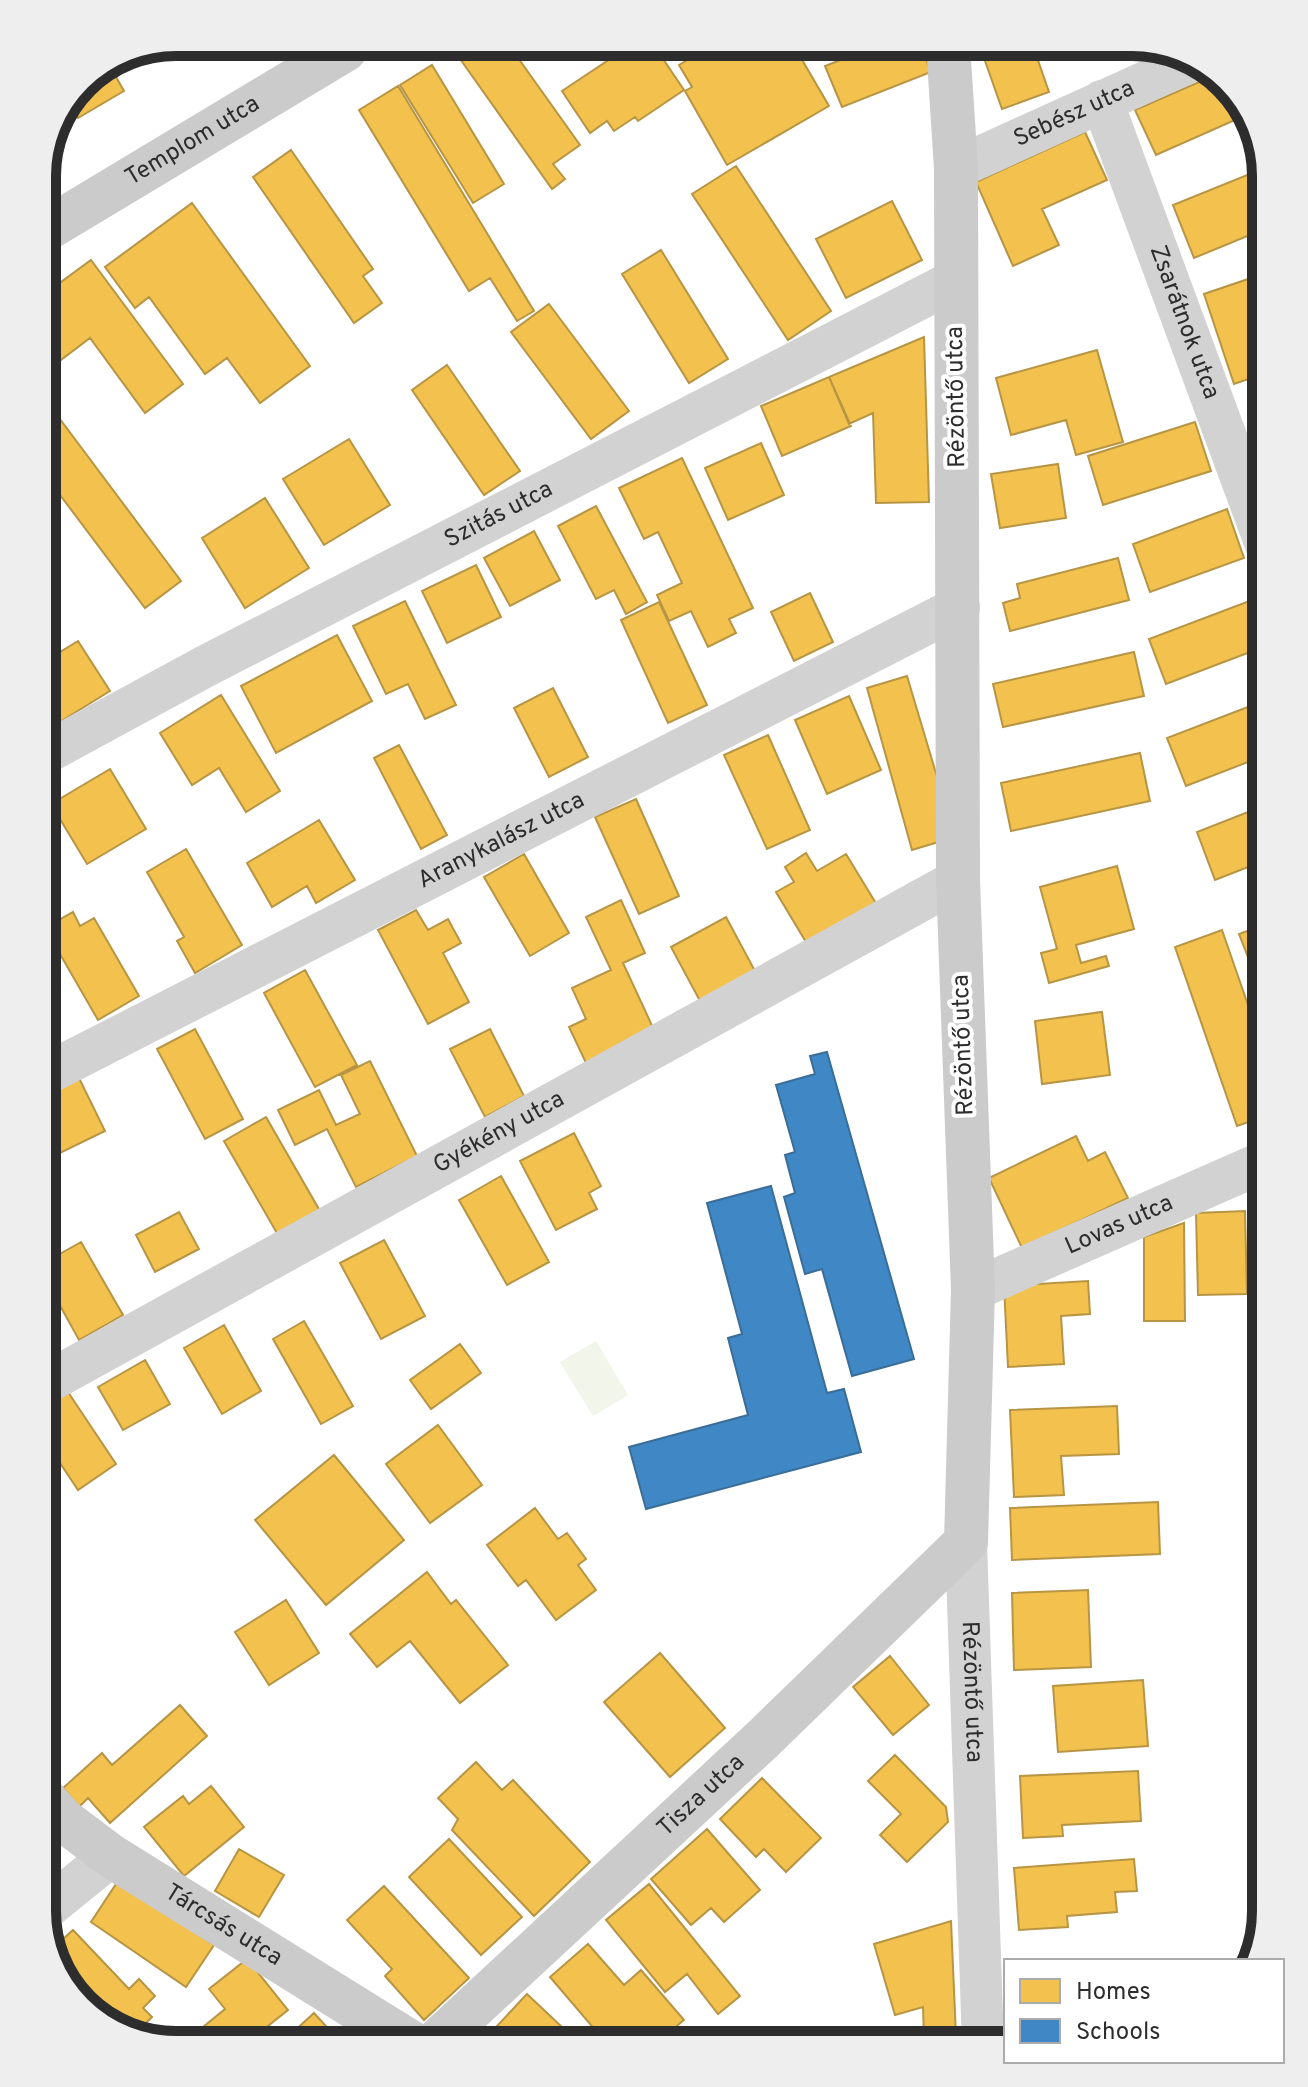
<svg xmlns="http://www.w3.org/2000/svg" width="1308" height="2087" viewBox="0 0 1308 2087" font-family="Overpass,sans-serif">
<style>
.garden{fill:#f2f5ea}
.homes{fill:#f2c14e;stroke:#b79544;stroke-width:2}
.schools{fill:#3f88c5;stroke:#3a6d97;stroke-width:2}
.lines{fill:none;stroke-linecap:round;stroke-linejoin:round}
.street{stroke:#d2d2d2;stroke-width:42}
.secondary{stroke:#cbcbcb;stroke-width:44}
.labels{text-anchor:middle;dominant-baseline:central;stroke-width:8;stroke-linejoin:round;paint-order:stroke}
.street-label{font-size:24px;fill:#2d2d2d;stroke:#fff}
.rim{fill:none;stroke:#2d2d2d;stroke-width:10}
</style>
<rect width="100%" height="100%" fill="#fff"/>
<!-- garden -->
<path class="garden" d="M596 1341 628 1395 593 1416 560 1362Z"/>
<!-- homes -->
<path class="homes" d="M1139 42 1112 53 1109 43Z
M1032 43 1049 92 1002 109 979 44Z
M920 44 931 72 842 107 825 66 879 45Z
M710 46H794L829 106 727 165 685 91 692 87 679 65Z
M598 47H655L684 90 638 121 635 117 614 131 607 121 590 133 562 91 607 61Z
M511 48 580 145 553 164 565 179 552 189 458 56 468 49Z
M108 63 124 91 78 118 70 106 81 81Z
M432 65 504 184 473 203 400 85Z
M1215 75 1235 120 1156 155 1135 110Z
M1223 83 1252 116 1239 121Z
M398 86 534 311 517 321 490 278 469 291 359 110Z
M1085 132 1107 180 1042 209 1059 245 1013 266 976 182Z
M291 150 373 269 363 276 382 303 354 323 253 177Z
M736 166 831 311 788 340 692 194Z
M1257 171 1266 193V254L1257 232 1194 258 1173 205Z
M892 201 922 260 846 298 816 239Z
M192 203 310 366 260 403 227 358 205 374 149 297 135 308 105 267Z
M661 250 728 359 689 383 622 274Z
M91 260 183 384 145 413 90 338 45 372 42 368V296Z
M1266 273V330L1262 331 1266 373 1234 384 1204 294Z
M549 304 629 411 591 439 511 332Z
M924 337 929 502 876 503 873 413 849 424 829 377Z
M1097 350 1123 442 1076 455 1066 420 1011 435 996 378Z
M447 365 520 471 484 495 412 390Z
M829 377 851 426 782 456 761 406Z
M42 395 181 581 145 608 42 471Z
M1266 403V459L1249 409Z
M1195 422 1211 471 1103 505 1088 456Z
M349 439 390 505 324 545 283 479Z
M761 443 784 495 728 520 705 468Z
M682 458 753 608 729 619 736 633 708 647 691 611 669 621 657 595 682 583 658 532 644 539 619 488Z
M1058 464 1066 518 1000 528 991 474Z
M265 498 309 568 245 608 202 538Z
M596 506 647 602 626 614 614 590 596 599 558 526Z
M1227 509 1244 558 1150 592 1133 544Z
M534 531 560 580 510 606 484 558Z
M1118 558 1129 600 1010 631 1003 603 1020 598 1017 584Z
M476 565 501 617 447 643 422 591Z
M810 593 833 642 794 661 771 612Z
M1252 600 1266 635V646L1166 684 1149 639Z
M405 601 456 705 425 719 408 684 386 694 353 626Z
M659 602 707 705 668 723 621 620Z
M337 635 372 701 276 753 241 686Z
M78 641 110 691 42 733V663Z
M1134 652 1144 696 1003 727 993 684Z
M907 676 955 837 912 850 867 688Z
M553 688 588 757 549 777 514 708Z
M221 695 280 791 246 812 219 768 192 785 160 733Z
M849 696 881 770 827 794 795 720Z
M1266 700V755L1186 786 1167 738Z
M768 735 810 830 767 849 724 755Z
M399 745 447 835 421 849 374 758Z
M1140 753 1150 801 1011 831 1001 783Z
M110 769 146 829 87 864 51 804Z
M636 799 679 896 639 914 595 817Z
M1266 805V860L1215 880 1197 832Z
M319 820 355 880 316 903 307 886 272 907 247 863Z
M186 849 242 945 195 973 177 941 184 937 147 872Z
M806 853 817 871 846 854 877 905 809 947 776 892 794 882 785 867Z
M524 854 569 933 530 956 484 877Z
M1117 866 1134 929 1076 945 1081 963 1106 956 1109 966 1049 983 1041 953 1057 949 1040 887Z
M621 900 645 953 623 963 655 1032 586 1063 569 1027 586 1019 572 988 611 970 586 917Z
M416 910 428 930 448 919 461 943 443 953 469 1002 428 1024 378 930Z
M73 912 80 926 94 918 139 996 98 1020 45 928Z
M726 917 755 971 700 1001 671 947Z
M1266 924V971L1255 975 1239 934Z
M1222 930 1266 1057V1116L1237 1126 1175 947Z
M305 970 357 1065 315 1087 264 993Z
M1102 1012 1110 1075 1042 1084 1035 1021Z
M195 1029 243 1119 205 1139 157 1049Z
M490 1029 524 1096 485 1117 450 1049Z
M370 1061 417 1156 356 1187 327 1129 295 1145 278 1110 319 1090 336 1125 360 1114 341 1075Z
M79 1078 105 1131 60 1153 42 1116V1096Z
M266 1117 320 1211 278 1235 224 1141Z
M574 1133 601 1186 589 1193 597 1209 556 1230 520 1161Z
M1076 1136 1088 1161 1105 1152 1128 1198 1022 1248 989 1178Z
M501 1176 549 1262 507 1285 459 1200Z
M1245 1211 1247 1294 1198 1295 1196 1213Z
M179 1212 199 1249 155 1272 136 1235Z
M1184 1223 1185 1321H1144V1237Z
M384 1240 425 1316 381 1339 340 1263Z
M81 1242 123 1315 79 1340 58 1302 42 1312V1264Z
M1088 1281 1090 1314 1061 1316 1064 1364 1008 1367 1004 1286Z
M304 1321 353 1406 321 1424 273 1339Z
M224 1325 261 1391 222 1414 184 1348Z
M460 1344 481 1373 431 1409 410 1380Z
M145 1360 170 1404 123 1430 98 1387Z
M68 1392 116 1464 78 1490 42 1436V1409Z
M1117 1406 1119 1454 1061 1456 1064 1495 1014 1497 1010 1410Z
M438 1425 482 1485 430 1523 386 1464Z
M334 1455 404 1540 326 1605 255 1520Z
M1158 1502 1160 1554 1012 1560 1010 1508Z
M535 1508 558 1539 567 1533 586 1559 578 1565 596 1590 556 1620 526 1580 518 1586 487 1545Z
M427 1572 451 1604 456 1600 508 1665 460 1703 410 1641 377 1667 350 1634Z
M1088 1590 1091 1667 1014 1670 1012 1593Z
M286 1600 319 1653 269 1685 235 1632Z
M660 1653 725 1728 670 1777 604 1702Z
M890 1656 929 1705 893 1735 853 1687Z
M1143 1680 1148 1746 1058 1752 1053 1686Z
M180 1705 207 1736 110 1823 88 1798 79 1807 63 1788 102 1753 112 1765Z
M895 1755 946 1807 948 1822 907 1862 880 1835 901 1814 868 1781Z
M476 1762 502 1790 513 1780 590 1862 534 1916 452 1830 458 1819 438 1798Z
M1138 1771 1141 1821 1062 1825 1063 1836 1023 1838 1020 1776Z
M762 1778 821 1838 786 1872 764 1849 756 1857 720 1819Z
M211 1786 244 1827 184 1876 144 1827 183 1796 189 1804Z
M707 1829 760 1890 724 1922 711 1908 691 1925 651 1879Z
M449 1839 522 1917 481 1955 409 1877Z
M42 1849 60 1873 42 1887Z
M239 1849 284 1875 259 1917 215 1891Z
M1134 1859 1137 1891 1115 1892 1117 1912 1067 1916 1068 1927 1019 1930 1014 1868Z
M118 1881 214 1945 186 1987 91 1922Z
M649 1884 740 1996 718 2014 687 1974 665 1992 606 1920Z
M384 1886 469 1978 424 2020 385 1976 392 1969 347 1920Z
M951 1921 956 2036 924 2037 923 2007 895 2015 874 1944Z
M73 1930 129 1989 139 1979 155 1996 143 2008 152 2017 135 2034 102 2023 56 1971 51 1950Z
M588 1944 624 1985 641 1970 684 2020 666 2035 674 2043 671 2045H608L550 1977Z
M247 1959 288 2010 244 2045H181L225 2009 209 1989Z
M527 1994 581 2045H487L483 2041Z
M314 2013 343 2045H279Z"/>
<!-- schools -->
<path class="schools" d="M827 1052 914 1359 852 1376 822 1269 805 1274 784 1197 795 1193 785 1155 795 1152 776 1085 815 1074 810 1056Z
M771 1186 827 1393 844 1389 861 1452 646 1509 629 1447 748 1415 728 1338 742 1334 707 1203Z"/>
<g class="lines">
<!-- street -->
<g class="street">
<path id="s1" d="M1102 101 1266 545"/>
<path id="s2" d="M956 168 1194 60"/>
<path id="s3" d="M42 755 204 667 956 280"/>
<path id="s4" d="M42 1076 959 607"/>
<path id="s5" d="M973 1290 1266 1161"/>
<path id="s6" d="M42 1385 958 880"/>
<path id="s7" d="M966 1542 983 2045"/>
<path d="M42 1912 111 1856"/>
</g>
<!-- secondary -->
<g class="secondary">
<path id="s8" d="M42 232 345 50"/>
<path id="s9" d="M42 1796 62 1819 111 1856 415 2045"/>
<path id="s10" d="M433 2045 763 1739 966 1542 973 1290 958 880 956 168 948 44"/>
</g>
</g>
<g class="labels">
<!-- street labels -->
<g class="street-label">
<text stroke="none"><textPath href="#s2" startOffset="130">Sebész utca</textPath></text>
<text stroke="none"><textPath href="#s8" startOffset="176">Templom utca</textPath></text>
<text stroke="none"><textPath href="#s1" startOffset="236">Zsarátnok utca</textPath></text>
<text transform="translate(957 397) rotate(-91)">Rézöntő utca</text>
<text stroke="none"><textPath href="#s3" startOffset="516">Szitás utca</textPath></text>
<text stroke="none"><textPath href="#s4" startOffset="516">Aranykalász utca</textPath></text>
<text transform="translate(964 1045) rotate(-92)">Rézöntő utca</text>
<text stroke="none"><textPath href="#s6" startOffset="522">Gyékény utca</textPath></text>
<text stroke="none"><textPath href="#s5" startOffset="160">Lovas utca</textPath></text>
<text stroke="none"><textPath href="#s7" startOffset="150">Rézöntő utca</textPath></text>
<text stroke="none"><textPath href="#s10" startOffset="366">Tisza utca</textPath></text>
<text stroke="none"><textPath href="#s9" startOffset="224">Tárcsás utca</textPath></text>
</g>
</g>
<!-- crop -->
<path d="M0 0H1308V2087H0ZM176 56H1132A120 120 0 0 1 1252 176V1911A120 120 0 0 1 1132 2031H176A120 120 0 0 1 56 1911V176A120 120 0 0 1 176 56Z" fill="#eee" fill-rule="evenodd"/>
<path class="rim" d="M176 56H1132A120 120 0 0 1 1252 176V1911A120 120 0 0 1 1132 2031H176A120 120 0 0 1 56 1911V176A120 120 0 0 1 176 56Z"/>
<!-- legend -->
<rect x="1004" y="1959" width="280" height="104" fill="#ffffff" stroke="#ababab" stroke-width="2"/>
<rect x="1020" y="1979" width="40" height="24" fill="#f2c14e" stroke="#ababab" stroke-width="2"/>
<text x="1076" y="1999" font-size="24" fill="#2d2d2d">Homes</text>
<rect x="1020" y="2019" width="40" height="24" fill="#3f88c5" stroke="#ababab" stroke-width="2"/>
<text x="1076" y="2039" font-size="24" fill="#2d2d2d">Schools</text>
</svg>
